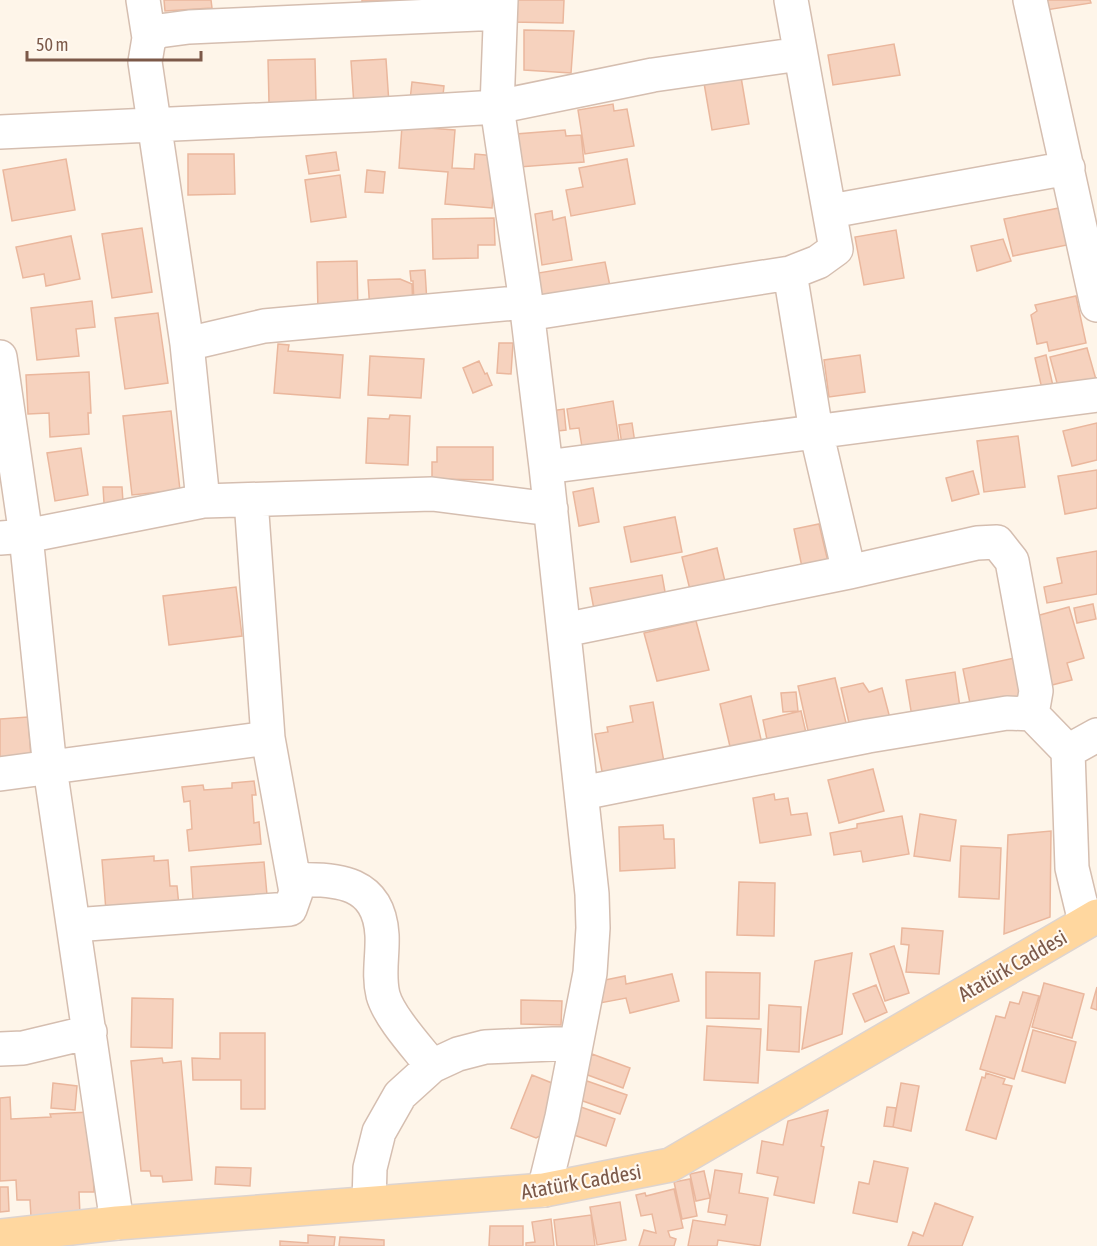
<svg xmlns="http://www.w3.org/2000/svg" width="1097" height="1246" viewBox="0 0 1097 1246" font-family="'Asap Condensed',sans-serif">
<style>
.building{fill:#f6d2be;stroke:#eab79d;stroke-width:1.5}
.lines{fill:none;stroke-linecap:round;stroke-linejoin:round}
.minor-casing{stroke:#d5beb0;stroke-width:36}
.major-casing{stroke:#ddd4d0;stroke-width:36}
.minor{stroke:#fff;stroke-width:33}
.major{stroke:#ffd79f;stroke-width:33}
.labels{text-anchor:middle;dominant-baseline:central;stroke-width:4.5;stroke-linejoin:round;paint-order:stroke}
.street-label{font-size:21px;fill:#7c5949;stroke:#fff9f1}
</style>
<rect width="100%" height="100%" fill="#fef5e9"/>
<!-- building -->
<path class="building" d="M164 0H211L212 8 165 11Z
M362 0H419V7L362 5Z
M513 0H564L563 23 512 22Z
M1045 0H1090L1091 3 1046 10Z
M524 30 574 31 571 73 524 70Z
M894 44 900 75 833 85 828 55Z
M315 59 316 102 269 103 268 60Z
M386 59 389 104 354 106 351 61Z
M741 77 749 124 712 130 704 83Z
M412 82 444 86 442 104 410 100Z
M613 104 614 111 627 109 634 146 585 154 578 110Z
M402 126 455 130 452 168 474 169 475 154 496 156 492 208 445 204 448 172 399 168Z
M565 130 566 136 581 135 584 162 519 167 516 134Z
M336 152 339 170 309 174 306 156Z
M188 154H234L235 194 188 195Z
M66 159 75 210 12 221 3 170Z
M627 159 635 204 571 216 566 190 583 187 579 168Z
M367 170 385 172 383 193 365 192Z
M340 175 346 217 311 222 305 180Z
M1059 208 1067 245 1013 256 1004 219Z
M552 211 553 220 565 217 572 260 542 265 535 214Z
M494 218 495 245H478V258L433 259 432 219Z
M142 228 152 292 112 298 102 234Z
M896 230 904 278 864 285 855 237Z
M71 236 80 279 46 286 44 274 23 278 16 247Z
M1003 239 1011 261 977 271 971 246Z
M357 261 358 313H318L317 262Z
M605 262 612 296 538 308 532 274Z
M425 270 427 303 414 304 413 281H411L410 271Z
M400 279 412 284 413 310 370 312 368 280Z
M1076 296 1086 343 1049 351 1047 342 1037 344 1031 315 1037 311 1035 305Z
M92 301 95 327 76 329 79 356 37 360 31 308Z
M158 313 168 383 125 389 115 318Z
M499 343H513L511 374 497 373Z
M278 344 289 345 288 351 343 355 340 398 274 393Z
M1087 348 1097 383 1060 394 1050 357Z
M860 355 865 392 829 397 824 360Z
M1046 355 1053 386 1042 389 1035 358Z
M370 356 424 359 421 398 368 395Z
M479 361 485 374 487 373 492 385 473 393 463 368Z
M89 372 91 413H88L89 434 50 437 49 413 28 414 26 375Z
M613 401 619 441 582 447 579 428 570 429 567 409Z
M564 409 566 430 558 431 550 411Z
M171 411 180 490 132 495 123 416Z
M390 415 410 416 408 465 366 463 368 418 389 419Z
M632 423 635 443 622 445 619 425Z
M1097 423V460L1072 466 1063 431Z
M1018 436 1025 487 984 492 977 441Z
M437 447H493V480L432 479V462H437Z
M81 448 88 495 55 501 47 453Z
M1097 470V508L1065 514 1058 476Z
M973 471 979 494 952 501 946 478Z
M103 487H122L123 502 104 503Z
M593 488 599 522 579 526 573 492Z
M675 517 682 552 631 562 624 527Z
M819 524 828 562 802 567 794 529Z
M717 548 727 590 692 598 682 557Z
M1097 551V594L1047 603 1044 587 1062 583 1057 558Z
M662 575 667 603 595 615 590 588Z
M236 587 242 636 169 645 163 596Z
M1093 604 1096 619 1077 623 1074 608Z
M1069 607 1084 658 1067 663 1072 680 1044 687 1025 619Z
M696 621 709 670 657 681 644 633Z
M1019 657 1028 701 972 713 963 669Z
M955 672 961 715 913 723 906 680Z
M835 678 849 735 811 744 798 686Z
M863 683 869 692 882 688 892 726 852 736 841 688Z
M796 692 798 711 783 712 781 693Z
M751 696 763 748 732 755 720 704Z
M653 702 664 762 604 782 595 734 608 732 607 727 633 722 630 706Z
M801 711 809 746 770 754 763 720Z
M28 717 31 757 0 760V719Z
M873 769 884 811 839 823 828 780Z
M254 781 256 795H252L254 823 259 822 261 844 189 851 187 830 192 829 190 801 184 802 182 787 203 785 204 790 232 788V783Z
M774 794 775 800 788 798 791 815 807 813 811 835 760 843 753 798Z
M920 814 956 820 950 861 914 856Z
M902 816 909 854 863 862 861 851 834 855 830 833 857 828V824Z
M663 825 664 839H674L675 868 620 871 619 827Z
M1051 831 1050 917 1004 934 1008 835Z
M961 846 1001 848 999 899 959 897Z
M154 856V861L168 860 170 886H177L179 906 106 911 102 860Z
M264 862 267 895 193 900 191 867Z
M739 882 775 883 774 936 737 935Z
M902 928 943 931 939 974 906 972 909 945 901 944Z
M894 946 909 993 885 1001 870 954Z
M852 953 842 1034 802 1049 815 961Z
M706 972 760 973 759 1019 706 1018Z
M672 974 679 1001 630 1013 626 998 600 1003 595 982 625 976 626 984Z
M1044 983 1084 994 1072 1038 1032 1027Z
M876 985 887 1012 865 1022 853 994Z
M1097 987V1010L1091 1008Z
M1023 992 1039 996 1014 1079 980 1069 996 1016 1005 1018 1010 1002 1019 1004Z
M132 998 173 999 172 1048 131 1047Z
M521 1000 562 1001 561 1025 521 1024Z
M769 1005 801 1007 799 1052 767 1050Z
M707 1026 761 1029 758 1083 704 1080Z
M1033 1030 1076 1042 1065 1083 1022 1071Z
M220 1033H265V1109H241V1080H193L192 1058 220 1059Z
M592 1054 630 1068 623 1088 585 1074Z
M162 1058 163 1063 181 1061 192 1180 163 1182 162 1176H151L150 1171H141L131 1061Z
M986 1073 1005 1079 1003 1084 1012 1086 996 1139 966 1130 982 1077 985 1078Z
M532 1075 562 1087 544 1134 536 1138 511 1128Z
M587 1081 627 1095 620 1114 580 1100Z
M53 1083 77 1086 75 1110 51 1108Z
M901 1083 919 1086 911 1131 893 1127Z
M10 1097 11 1119 51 1117 50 1114 90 1112 94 1192H79L80 1215 31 1217 30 1200H17L16 1180 0 1181V1098Z
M578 1106 615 1119 606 1146 568 1133Z
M887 1107 896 1108 893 1127 884 1126Z
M828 1110 821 1146 824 1147 814 1203 774 1195 778 1177 757 1173 762 1141 783 1145 788 1121Z
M874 1161 908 1168 897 1222 853 1213 859 1182 869 1184Z
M216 1167 251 1168 250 1186 215 1184Z
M715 1170 742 1174 739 1193 768 1198 760 1246 718 1240 717 1246H688L693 1220 725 1225 727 1215 708 1212Z
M704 1171 710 1198 696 1201 690 1174Z
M690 1179 697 1216 682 1219 674 1182Z
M0 1187H8L9 1211 0 1212Z
M674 1189 683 1228 668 1231 670 1237 676 1239 674 1246H639L644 1230 656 1233 652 1214 641 1216 636 1195 645 1193 646 1196Z
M620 1202 626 1240 597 1245 590 1207Z
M935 1203 973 1217 962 1246H908L913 1232 923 1236Z
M591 1215 595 1246H557L554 1220Z
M551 1219 554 1246H526V1243L535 1242 532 1222Z
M490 1226H523V1246H489Z
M308 1235 335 1237 334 1246H280V1241L308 1243Z
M340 1237 384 1240V1246H339Z"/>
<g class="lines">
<defs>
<path id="minor" d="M143 0 149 38
M501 0 497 107 526 302 546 467 592 894 593 928 590 973 562 1117 544 1190
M1030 0 1097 305
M0 132 366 115 497 107 653 75 800 54
M831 211 1068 168
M790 273 816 431 849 572
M527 314 790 273 818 262 836 249 791 0
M187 344 264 326 526 302
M0 357 26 536 50 768 117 1223
M546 467 1097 395
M203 501 187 344 145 62 149 38 159 31 189 27 500 13
M0 538 26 536 203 501 432 494 551 509
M564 630 849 572 977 543 997 542 1012 561 1036 691 1032 714
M1068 751 1097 735
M0 774 268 738
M582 793 868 736 1007 713 1032 714 1068 751 1072 868 1085 922
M295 880C338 878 379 882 382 935 383 955 378 975 383 995 389 1017 418 1048 432 1066
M74 925 290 909 296 892 268 738 251 500
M0 1049 23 1048 90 1032
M369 1203 370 1168 379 1132 400 1095 432 1066 458 1054 485 1047 575 1043"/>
<path id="major" d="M0 1236 117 1223 544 1190 670 1165 1097 916"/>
</defs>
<!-- minor casing -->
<use href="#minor" class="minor-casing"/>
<!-- major casing -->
<use href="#major" class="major-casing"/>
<!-- minor -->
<use href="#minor" class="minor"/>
<!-- major -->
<use href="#major" class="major"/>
</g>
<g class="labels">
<!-- street labels -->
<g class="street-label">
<text transform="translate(1012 965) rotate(-30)">Atatürk Caddesi</text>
<text transform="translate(581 1181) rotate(-10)">Atatürk Caddesi</text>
</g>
</g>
<!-- scale -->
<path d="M27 51v9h174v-9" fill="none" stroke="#7c5949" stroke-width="3"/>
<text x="36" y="51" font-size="18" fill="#7c5949" stroke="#fff9f1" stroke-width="4.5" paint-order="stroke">50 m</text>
</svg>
